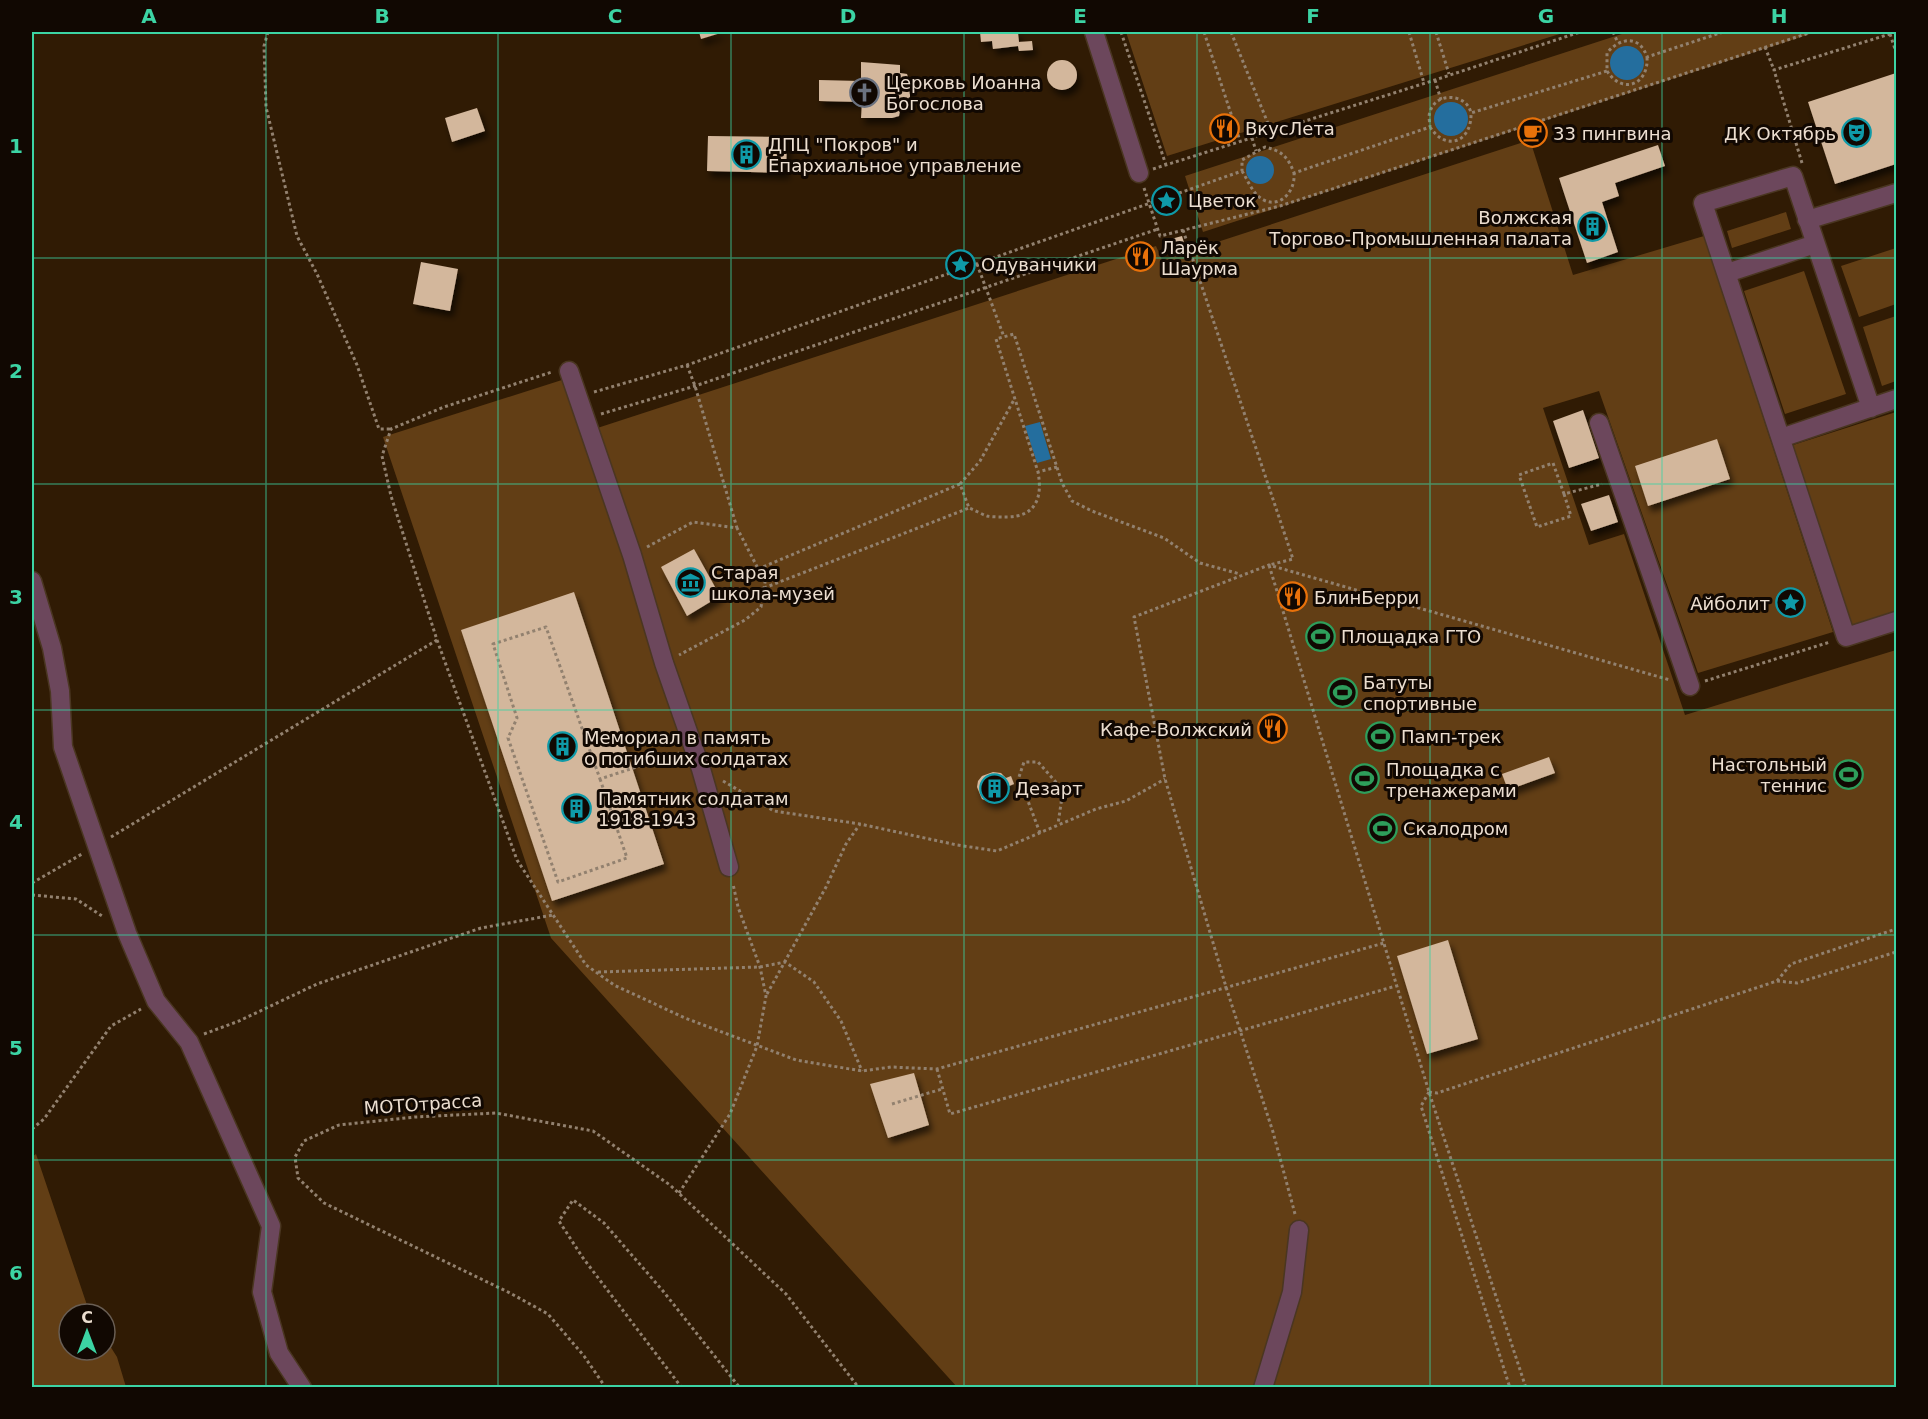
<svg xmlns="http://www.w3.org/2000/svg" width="1928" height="1419" viewBox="0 0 1928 1419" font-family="'DejaVu Sans',sans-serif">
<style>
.green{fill:#623e15}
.water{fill:#246e9e}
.building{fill:#d3b79c;filter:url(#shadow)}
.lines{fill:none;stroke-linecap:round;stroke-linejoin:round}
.minor-casing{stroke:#4a3621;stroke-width:21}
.path{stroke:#92816f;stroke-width:3;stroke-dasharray:3 3;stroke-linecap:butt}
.minor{stroke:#6c475c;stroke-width:18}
.grid{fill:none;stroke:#3cd4a4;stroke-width:1.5;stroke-opacity:0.55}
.labels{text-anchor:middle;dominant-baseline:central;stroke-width:6;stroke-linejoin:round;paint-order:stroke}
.poi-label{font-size:18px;fill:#ecded0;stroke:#110802;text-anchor:start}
.street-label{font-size:18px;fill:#ecded0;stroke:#110802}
.neatline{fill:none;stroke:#3cd4a4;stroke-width:2}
.grid-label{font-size:20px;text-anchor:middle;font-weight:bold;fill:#3cd4a4}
</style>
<defs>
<filter id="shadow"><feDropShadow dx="3.5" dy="6" stdDeviation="3" flood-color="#0009"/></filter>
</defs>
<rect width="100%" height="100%" fill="#301b04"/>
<!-- green -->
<path class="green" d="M1126 32H1566L1167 156Z
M1628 32H1816L1203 232 1185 176Z
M1530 140 1573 275 1704 236 1833 632 1698 673 1599 391 1543 408 1589 545 1624 534 1685 715 1896 650V1387H957L551 938 383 437 565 379 582 433 1156 246 1162 260Z
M1786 212 1791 229 1732 248 1727 231Z
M1896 248V304L1859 317 1841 266Z
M1804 271 1846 394 1785 414 1744 291Z
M1896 316V381L1882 386 1863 327Z
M1896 412V612L1851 626 1793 445Z
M36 1154 90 1314H69V1350H105V1338L117 1357 126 1387H32V1157Z"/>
<!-- water -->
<path class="water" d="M1610 63a17 17 0 1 1 34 0a17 17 0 1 1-34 0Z
M1434 119a17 17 0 1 1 34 0a17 17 0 1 1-34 0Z
M1246 170a14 14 0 1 1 28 0a14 14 0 1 1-28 0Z
M1040 422 1051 459 1037 463 1025 426Z"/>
<!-- building -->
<path class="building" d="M699 32H724L701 39Z
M980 32H1018L1019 42 1032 41 1033 50 1019 51 1018 46 993 49 992 41 981 42Z
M1047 75a15 15 0 1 1 30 0a15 15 0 1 1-30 0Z
M861 62 900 65V73L907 74 910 83V100L907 109 900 110 899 116 892 118H861L862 102 819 101V80L861 81Z
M1896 73V164L1835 184 1808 102Z
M477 108 485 131 452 142 445 118Z
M1228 118 1233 132 1220 137 1215 123Z
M1536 127 1539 136 1529 139 1526 131Z
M708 136 787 137 786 173 707 171Z
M1658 145 1665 166 1615 183 1619 196 1602 202 1618 252 1587 263 1559 178Z
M1182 236 1185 246 1173 250 1171 239Z
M421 262 458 269 450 311 413 304Z
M1583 410 1599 458 1569 468 1553 421Z
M1717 439 1730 479 1648 506 1635 466Z
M1609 495 1618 522 1591 531 1581 504Z
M694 549 720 596 687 616 661 567Z
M574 592 664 864 552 901 461 630Z
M1549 757 1555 773 1508 790 1502 774Z
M993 772 1001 773 1006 778 1011 776 1014 784 1009 786V792L1005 799 993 803 982 799 977 787 978 781 982 776Z
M1448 940 1478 1039 1427 1054 1397 956Z
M914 1073 929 1125 888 1138 870 1084Z"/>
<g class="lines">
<defs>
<path id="minor" d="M1094 32 1139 173
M1807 220 1896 193
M1727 273 1815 244
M569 371 632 555 664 663 701 769 729 867
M1871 408 1793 176 1703 203 1846 637 1896 621
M1599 423 1690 686
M1781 438 1896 399
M32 581 52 648 60 691 63 747 127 933 156 1001 189 1042 271 1226 262 1292 279 1353 302 1388
M1263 1388 1292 1292 1299 1230"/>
</defs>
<!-- minor casing -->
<use href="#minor" class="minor-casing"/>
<!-- path -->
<path class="path" d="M268 32 264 46 266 107 297 236 317 274 357 365 379 429H391
M1121 32 1166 165
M1204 32 1240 141
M1231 32 1271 131
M1409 32 1424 83
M1436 32 1449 74
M1613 32 1618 43
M1890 34 1896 52
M1765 47 1774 70
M1607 71C1622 95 1649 85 1647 57
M1435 80 1441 100
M1430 127C1446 152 1472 142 1471 113
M1252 138 1256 151
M1802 163 1774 70 1890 34V32
M1153 169 1435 80 1580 32
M1242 171C1247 179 1251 189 1257 195 1275 213 1296 194 1294 173
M1144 188 1160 236 1280 206 1812 32
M1183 230 1293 559 1269 565 1429 1092 1526 1388
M977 264 1004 337
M687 365 695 386 737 528
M594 392 687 365 1242 171V160L1265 147C1282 151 1288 157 1294 173L1430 127C1430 123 1428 116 1430 112 1435 92 1467 93 1471 113L1607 71V53C1620 37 1640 35 1647 57L1723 32
M601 414 695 386 1158 229
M1057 467 1038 472 996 339 1014 334 1062 483 1072 501 1092 511 1164 538 1200 563 1240 574
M960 484 980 461 1015 398
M1564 494 1571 516 1537 527 1519 475 1553 463 1564 494 1602 484
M647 547 693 522 737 528 765 582 761 607 745 620 679 655
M758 569 960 484 969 508C975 510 981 514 987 516 992 517 1000 517 1006 517 1035 517 1043 499 1038 472
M764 588 969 508
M437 640 517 860 586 965 614 985 685 1018 796 1060 862 1071 891 1067 937 1069 1384 943
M1705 681 1830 642
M600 779 627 858 558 882 508 738 517 718 493 644 546 627 600 779 679 753
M723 781 774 811 860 824 957 845 997 851 1096 809 1126 801 1165 779
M1040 833 1019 777 1024 762H1038L1063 790 1058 824
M111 837 437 640 391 496 382 456 391 429 444 407 552 372
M32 883 82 854
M32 895 76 899 102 916
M598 972 760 967 785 962 814 982 841 1021 862 1071
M1777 981 1791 964 1896 929
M767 994 826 887 846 844 860 824
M204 1034 239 1021 317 984 481 928 553 915
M937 1069 950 1114 1396 986
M1429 1092 1437 1093 1777 981 1797 983 1896 952
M1429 1092 1421 1106 1510 1388
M892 1104 942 1089
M32 1129 44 1119 111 1026 141 1009
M679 1193 730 1114 757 1046 766 996 760 967 738 907 733 884
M1295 1214 1273 1132 1226 987 1165 779 1134 617 1269 565 1670 680
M606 1388 584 1356 548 1314 510 1293 324 1203 298 1178 295 1157 304 1141 339 1125 415 1117 496 1113 593 1131 670 1185 786 1294 859 1388
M682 1388 583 1258 559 1221 573 1200 604 1223 663 1291 740 1388"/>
<!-- minor -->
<use href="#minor" class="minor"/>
</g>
<!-- grid -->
<path class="grid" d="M266 32V1388M498 32V1388M731 32V1388M964 32V1388M1197 32V1388M1430 32V1388M1662 32V1388M32 258H1896M32 484H1896M32 710H1896M32 935H1896M32 1160H1896"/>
<!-- icons -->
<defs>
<symbol id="church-ring" viewBox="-11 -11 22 22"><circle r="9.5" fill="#110802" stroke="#6b7280" stroke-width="1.5"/><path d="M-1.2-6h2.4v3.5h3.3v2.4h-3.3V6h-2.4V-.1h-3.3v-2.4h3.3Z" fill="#6b7280"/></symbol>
<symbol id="restaurant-ring" viewBox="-11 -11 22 22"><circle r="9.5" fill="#110802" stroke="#e8710a" stroke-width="1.5"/><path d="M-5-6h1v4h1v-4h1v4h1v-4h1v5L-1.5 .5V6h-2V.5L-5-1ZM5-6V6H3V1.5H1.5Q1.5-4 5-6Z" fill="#e8710a"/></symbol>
<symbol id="cafe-ring" viewBox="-11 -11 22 22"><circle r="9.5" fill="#110802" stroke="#e8710a" stroke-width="1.5"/><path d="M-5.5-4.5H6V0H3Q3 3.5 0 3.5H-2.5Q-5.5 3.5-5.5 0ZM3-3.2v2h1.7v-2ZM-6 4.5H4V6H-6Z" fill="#e8710a"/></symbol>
<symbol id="theatre-ring" viewBox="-11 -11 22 22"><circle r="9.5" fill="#110802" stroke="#0f9aa8" stroke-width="1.5"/><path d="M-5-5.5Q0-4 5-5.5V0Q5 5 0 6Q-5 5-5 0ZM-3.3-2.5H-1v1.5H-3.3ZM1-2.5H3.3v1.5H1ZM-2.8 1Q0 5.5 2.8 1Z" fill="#0f9aa8"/></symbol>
<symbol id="building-ring" viewBox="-11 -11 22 22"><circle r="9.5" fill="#110802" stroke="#0f9aa8" stroke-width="1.5"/><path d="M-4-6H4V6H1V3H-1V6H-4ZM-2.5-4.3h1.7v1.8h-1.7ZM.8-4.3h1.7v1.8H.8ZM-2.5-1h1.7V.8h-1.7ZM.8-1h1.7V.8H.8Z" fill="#0f9aa8"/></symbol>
<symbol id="sight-ring" viewBox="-11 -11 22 22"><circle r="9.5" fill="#110802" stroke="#0f9aa8" stroke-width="1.5"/><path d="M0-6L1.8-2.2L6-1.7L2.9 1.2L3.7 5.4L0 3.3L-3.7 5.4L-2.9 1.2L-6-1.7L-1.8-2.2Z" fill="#0f9aa8"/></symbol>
<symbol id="museum-ring" viewBox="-11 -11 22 22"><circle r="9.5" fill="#110802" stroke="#0f9aa8" stroke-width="1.5"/><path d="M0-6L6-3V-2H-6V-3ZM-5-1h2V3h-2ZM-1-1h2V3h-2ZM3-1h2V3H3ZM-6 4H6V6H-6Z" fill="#0f9aa8"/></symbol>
<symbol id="stadium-ring" viewBox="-11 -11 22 22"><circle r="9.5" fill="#110802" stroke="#2e9e5b" stroke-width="1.5"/><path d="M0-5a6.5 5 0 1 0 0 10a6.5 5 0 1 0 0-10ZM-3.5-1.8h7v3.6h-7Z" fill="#2e9e5b"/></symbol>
</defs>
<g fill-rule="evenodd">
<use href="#church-ring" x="848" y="76" width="33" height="33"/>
<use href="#restaurant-ring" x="1208" y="112" width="33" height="33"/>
<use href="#cafe-ring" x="1516" y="116" width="33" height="33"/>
<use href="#theatre-ring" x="1840" y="116" width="33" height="33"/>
<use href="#building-ring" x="730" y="138" width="33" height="33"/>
<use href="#sight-ring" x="1150" y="184" width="33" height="33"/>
<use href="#building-ring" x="1576" y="210" width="33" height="33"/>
<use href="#restaurant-ring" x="1124" y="240" width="33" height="33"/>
<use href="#sight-ring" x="944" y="248" width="33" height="33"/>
<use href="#museum-ring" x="674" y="566" width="33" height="33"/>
<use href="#restaurant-ring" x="1276" y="580" width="33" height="33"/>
<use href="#sight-ring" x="1774" y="586" width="33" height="33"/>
<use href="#stadium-ring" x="1304" y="620" width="33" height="33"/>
<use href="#stadium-ring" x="1326" y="676" width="33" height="33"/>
<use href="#restaurant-ring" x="1256" y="712" width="33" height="33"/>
<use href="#stadium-ring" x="1364" y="720" width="33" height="33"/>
<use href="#building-ring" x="546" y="730" width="33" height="33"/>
<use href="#stadium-ring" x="1832" y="758" width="33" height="33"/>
<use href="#stadium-ring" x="1348" y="762" width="33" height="33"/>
<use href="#building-ring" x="978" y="772" width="33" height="33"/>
<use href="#building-ring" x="560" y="792" width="33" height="33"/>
<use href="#stadium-ring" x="1366" y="812" width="33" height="33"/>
</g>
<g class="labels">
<!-- poi labels -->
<g class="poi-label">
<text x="886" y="82">Церковь Иоанна<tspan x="886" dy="21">Богослова</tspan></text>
<text x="1245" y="128">ВкусЛета</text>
<text x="1553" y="133">33 пингвина</text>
<text x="1836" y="133" text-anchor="end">ДК Октябрь</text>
<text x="768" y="144">ДПЦ "Покров" и<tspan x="768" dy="21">Епархиальное управление</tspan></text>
<text x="1188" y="200">Цветок</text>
<text x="1572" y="217" text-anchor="end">Волжская<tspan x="1572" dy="21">Торгово-Промышленная палата</tspan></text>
<text x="1161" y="247">Ларёк<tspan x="1161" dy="21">Шаурма</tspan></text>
<text x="981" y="264">Одуванчики</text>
<text x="711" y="572">Старая<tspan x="711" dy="21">школа-музей</tspan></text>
<text x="1314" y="597">БлинБерри</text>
<text x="1770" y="603" text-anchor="end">Айболит</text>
<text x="1341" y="636">Площадка ГТО</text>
<text x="1363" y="682">Батуты<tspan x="1363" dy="21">спортивные</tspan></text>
<text x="1252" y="729" text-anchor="end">Кафе-Волжский</text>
<text x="1401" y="736">Памп-трек</text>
<text x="584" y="737">Мемориал в память<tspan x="584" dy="21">о погибших солдатах</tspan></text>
<text x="1827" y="764" text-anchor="end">Настольный<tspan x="1827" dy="21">теннис</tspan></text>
<text x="1386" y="769">Площадка с<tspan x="1386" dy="21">тренажерами</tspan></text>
<text x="1015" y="788">Дезарт</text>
<text x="598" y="798">Памятник солдатам<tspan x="598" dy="21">1918-1943</tspan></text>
<text x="1403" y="828">Скалодром</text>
</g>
<!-- street labels -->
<g class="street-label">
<text transform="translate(423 1104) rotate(-4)">МОТОтрасса</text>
</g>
</g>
<!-- border -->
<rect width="1928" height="1419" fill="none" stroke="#110802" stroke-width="66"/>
<!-- north arrow -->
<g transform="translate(87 1332)"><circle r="28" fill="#110802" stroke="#695e54" stroke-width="1.5"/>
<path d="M0-4.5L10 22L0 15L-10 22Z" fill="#3cd4a4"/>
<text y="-9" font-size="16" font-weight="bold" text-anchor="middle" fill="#ecded0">С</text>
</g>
<rect x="33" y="33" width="1862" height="1353" class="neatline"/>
<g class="grid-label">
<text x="149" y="23">A</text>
<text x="382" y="23">B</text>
<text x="615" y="23">C</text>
<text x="848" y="23">D</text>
<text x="1080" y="23">E</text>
<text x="1313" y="23">F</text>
<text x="1546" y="23">G</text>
<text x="1779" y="23">H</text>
<text x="16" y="153">1</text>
<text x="16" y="378">2</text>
<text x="16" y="604">3</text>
<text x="16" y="829">4</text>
<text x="16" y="1055">5</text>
<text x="16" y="1280">6</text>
</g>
</svg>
